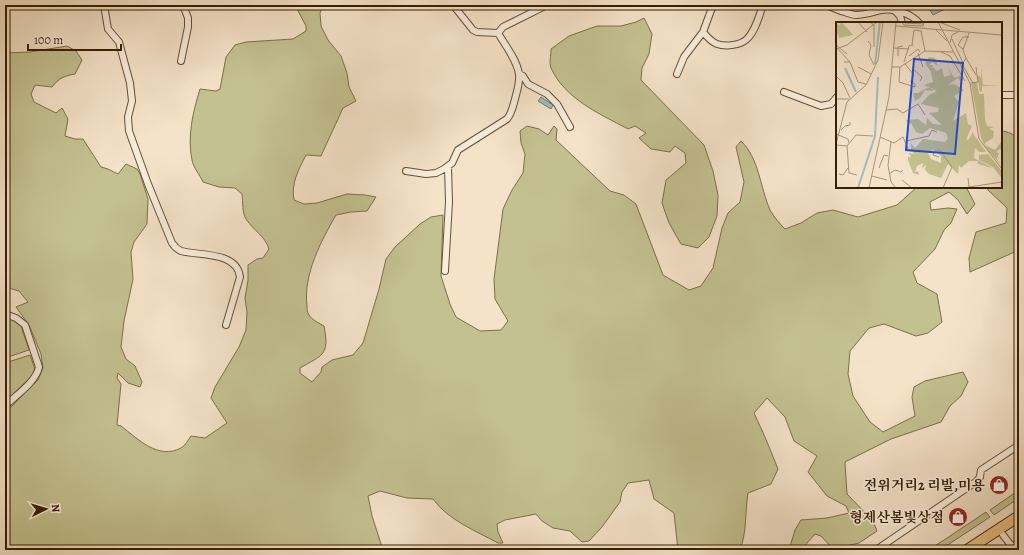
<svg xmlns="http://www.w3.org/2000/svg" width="1024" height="555" viewBox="0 0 1024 555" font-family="Alegreya,'Noto Serif KR',serif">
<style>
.green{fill:#c4c191;stroke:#7c7048}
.water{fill:#9fbcbf;stroke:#747d73}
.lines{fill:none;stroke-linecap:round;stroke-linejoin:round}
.street-casing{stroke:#645032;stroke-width:8}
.primary-casing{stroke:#341f00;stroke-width:12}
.street{stroke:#f8eddc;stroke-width:6}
.primary{stroke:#eac284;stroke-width:10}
.labels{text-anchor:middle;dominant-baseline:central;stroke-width:3;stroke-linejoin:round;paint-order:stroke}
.poi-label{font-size:14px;font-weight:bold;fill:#341f00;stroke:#f8eddc;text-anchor:end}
.inset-river{fill:none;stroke:#9fbcbf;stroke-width:2}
.inset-road{fill:none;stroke:#a89579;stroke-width:1}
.view{fill:#1d4ed8;fill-opacity:0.15;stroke:#1d4ed8;stroke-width:2}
.inset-edge{fill:none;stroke:#341f00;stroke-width:2}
</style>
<rect width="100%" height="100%" fill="#f5e3c9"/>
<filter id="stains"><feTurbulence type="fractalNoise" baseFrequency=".005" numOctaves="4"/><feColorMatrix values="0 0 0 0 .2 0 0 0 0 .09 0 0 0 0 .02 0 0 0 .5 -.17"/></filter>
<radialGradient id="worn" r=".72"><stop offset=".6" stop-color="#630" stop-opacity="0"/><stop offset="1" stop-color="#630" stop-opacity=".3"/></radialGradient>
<!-- green -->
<path class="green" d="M295 5H323L320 13 321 26 328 40 341 56 347 73 349 87 356 101 343 108 321 156 306 155C298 171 291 183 294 200L304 204 317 203 347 194 365 195 376 197 367 211 351 212 336 215C321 241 303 275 307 306 307 309 307 312 309 315 312 320 319 323 324 326 330 356 322 355 300 368V373L312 382 321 372 322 367 332 360 353 355 363 343 379 289 386 259 395 247 420 224 431 217 443 215 441 276 450 304 456 317 480 331 501 330 508 321 495 299 494 279 503 209 512 190 523 173 525 154 521 143 520 131 527 126 539 129 548 135 554 126 557 129 556 140 610 191 624 195 636 204 663 275 689 290 701 286 713 268 722 228 728 213 740 202 744 182 736 147 741 141C759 158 760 187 770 210 774 217 780 224 785 229L801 223 817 213 833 210 858 217 897 205 917 187H966L975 204 967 214 958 200 949 192 930 202 931 210 948 208 957 209 951 223 944 230 935 249 913 272 917 283 937 294 942 322 928 333 916 336 884 324 869 328 850 351 848 374 853 396 870 422 883 432 915 416 912 397 914 387 925 381 963 372 968 382 961 396 950 406 941 422 891 439 845 462 847 494 873 521 877 531 859 543 833 549 821 536 815 534 807 543 803 550H789L795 530 801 520 827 518 849 513 846 506 827 496 808 472 817 456 794 441 785 417 767 398 754 413 765 437 778 469 771 484 748 493C745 511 747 532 740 550H678L674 513 654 499 649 480 628 483 622 492 620 502 602 527 589 541 582 542 570 531 553 528 542 521 536 514 505 520 497 524 498 532 503 543H498C476 531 448 520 433 499L407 498 380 491 368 496 372 516 383 550H5V413L38 380 43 368 41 354 29 325 16 307 28 302 19 291 5 287V53L30 52 67 46 76 51 82 60 75 74C64 76 59 78 52 87L35 85 31 94 34 102 56 113 62 108 68 119 65 136 75 139H83L101 167 108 169 118 174 126 164 137 169 140 174 148 199 147 224 134 242 131 252 133 279 124 321 121 347 126 359 135 366 142 382 140 387 128 383 118 373 117 378 121 384 117 425 121 426C138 439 158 460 181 448 185 446 188 440 191 436L205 438 227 423 211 398 215 387 239 347 246 330 247 312 245 298 248 280V265L257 259 263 258 269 249C265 236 254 231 246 219 242 213 243 202 242 194L235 188 219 187 203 182C200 175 193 167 192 160 187 136 193 112 200 89L216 91 220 89 226 57 235 45 246 42 293 39 306 31V26Z
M644 18 652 34 649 54 642 68 641 80 704 145 713 171 718 195 717 216 709 237 698 248 681 244 669 223 662 203 666 180 686 163 685 153 675 146 670 152 651 149 639 138 646 133 635 126 628 129C600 114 565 99 551 68 549 63 551 55 551 49L569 36 597 26H621L636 22Z
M1001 131C1008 131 1015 135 1019 140V250L970 272 969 258 976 232 1006 223 1007 208 988 190 987 187H1001Z
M5 317 15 320 21 326 29 350 5 358Z
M30 355 36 372 5 402V363Z
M1019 490V498L994 515 990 510Z
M986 512 990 517 940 550H929Z"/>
<!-- water -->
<path class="water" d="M927 5H945L947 8 933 15Z
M541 97 553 105 551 109 538 101Z"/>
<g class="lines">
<defs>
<path id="street" d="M104 5 108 29 119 42 130 83 132 101 128 117 129 131 148 184 172 243C174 246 177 249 181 251 198 256 237 251 240 277L226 325
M713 5 703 32C707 37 712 42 717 44 726 47 741 45 747 39 756 30 759 16 763 5
M826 5 841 11 847 5
M841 11C846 12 851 15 856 15 864 15 873 12 881 10 893 8 911 13 919 23
M895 11 900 16 902 23
M5 19H6
M498 33 503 27 545 6
M181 61 188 27V18L183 5
M519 74 523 76 528 84 547 94 557 104 570 127
M677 74 684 57 703 32
M784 92 821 106 831 104 837 97
M1001 95H1019
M406 171 426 174 436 173 444 169 452 163 458 150 507 119C512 113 513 106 515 99 517 91 520 83 519 74 517 60 505 45 498 33L477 32 473 30 453 5
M445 271 449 202 448 167
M5 314 16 318 25 325 39 367C36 382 16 395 5 406
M1003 535 1010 544 1019 549
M876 550 977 481 980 477 981 470 1019 445"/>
<path id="primary" d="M967 550 1019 516"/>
</defs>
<!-- street casing -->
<use href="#street" class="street-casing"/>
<!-- primary casing -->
<use href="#primary" class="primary-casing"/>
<!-- street -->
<use href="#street" class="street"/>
<!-- primary -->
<use href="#primary" class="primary"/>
</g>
<!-- icons -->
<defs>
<symbol id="shop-disc" viewBox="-11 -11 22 22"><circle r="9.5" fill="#8f2418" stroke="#f8eddc"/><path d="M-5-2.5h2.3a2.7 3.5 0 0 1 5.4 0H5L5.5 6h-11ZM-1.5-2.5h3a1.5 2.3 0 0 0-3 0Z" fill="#fff"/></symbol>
</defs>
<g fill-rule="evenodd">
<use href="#shop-disc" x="988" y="474" width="22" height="22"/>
<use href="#shop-disc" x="947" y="506" width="22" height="22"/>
</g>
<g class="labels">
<!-- poi labels -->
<g class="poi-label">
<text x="985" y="485">전위거리2 리발,미용</text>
<text x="944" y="517">형제산봄빛상점</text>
</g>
</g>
<!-- overview -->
<g transform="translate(836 22)">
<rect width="166" height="166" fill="#f5e3c9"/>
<path d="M5 0 12 7 17 13 3 16 2 12 0 14V1L4 3ZM93 35 99 36 102 44 96 40 93 43H97L95 45V47L96 44 101 49 106 46 108 55 115 53 112 45 118 56 124 54 126 62 122 56 112 63 118 62 128 68 118 74 123 80 117 99 130 91 132 102 136 104 130 118 133 117 137 110 141 120 139 114 150 130H143L139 126 138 136 155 145 166 158 156 146 142 142V139H133L125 146 123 143 122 152 112 142 105 156 93 152 89 148 90 143 86 146 87 141 81 144 79 150 82 149 83 153 77 151 72 138V133L73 136 75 134 72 131 79 132 75 129V121L79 126 87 117 109 120 112 116 110 111 94 106 86 112 80 110 75 101 72 102 70 98 82 97 90 103 91 96 97 102 106 103 93 91 102 90 103 86 85 82 93 73 101 69 88 63 97 60 95 50 89 41ZM103 127 99 129 105 134V141L95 137 92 131 97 128ZM145 44 147 63H166L146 64V69L144 70 141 53 145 55ZM135 61H141L143 72H148L149 98 151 104 158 105 153 107 158 109 157 116 149 121V123L159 128 166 119V129L164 127 160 130 163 131 161 137 166 144 150 126 145 116ZM91 66H97V69L89 68 84 76 79 79 77 71H82ZM152 132 166 149V156L157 145 143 138V133Z" fill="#c4c191" fill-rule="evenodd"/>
<path class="inset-river" d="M39 42 44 0M9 46 20 70M22 166 39 114 42 55"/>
<path class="inset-road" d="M22 0 31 10M34 0 38 3V25M66 0 68 3 87 4 88 0M102 0 134 61 143 117 166 147M103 0 124 8M69 1 88 2M60 4 166 13M100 8 111 19M116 17 127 41 130 36 140 53M32 19 35 23 33 33 38 43M114 21 116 13 122 10M0 23 11 32M76 23 78 8 85 9 89 29M1 26 14 40H8M58 26 73 27M0 27 11 23 41 0M127 27 122 23 127 15H133M105 30 114 34 129 59M82 31 87 45M62 34V25L67 24M73 34 82 27 84 30M130 36 127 28 133 11M14 40 22 60 30 62M68 40 73 24 77 23M69 42 78 53 76 56M126 42 137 61M22 45 35 52M56 45H64L89 29 117 30M64 45 63 60 79 65V62L74 59M78 48 86 55 84 59M0 54 7 61 14 76M135 61 142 60 140 45M0 77H13M50 88 61 87 67 91 82 82 89 93M5 108 9 104 14 103V100M0 112 12 117 13 121M44 115 58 121 67 115 72 127M70 119 93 114 96 108 101 110M55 120 52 143 55 160 60 166M0 122 11 80 30 63 42 38 47 0M0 123 11 124 20 113 37 114M11 124 13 151 21 153M103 135 97 133 99 128H104L116 145 107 166M43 146 48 133 52 134M3 152 7 153 12 146M53 152 59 148 65 150 67 148M36 154 51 158M132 156 133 165 166 160M66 158 76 166M33 166 53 75 60 0"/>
<path class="view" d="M78 37 127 41 119 132 70 128Z"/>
<rect width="166" height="166" class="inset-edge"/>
</g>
<!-- margin -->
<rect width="1024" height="555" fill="none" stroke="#f5e3c9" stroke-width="20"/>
<rect x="6" y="6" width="1012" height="543" fill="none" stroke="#341f00" stroke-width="2"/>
<rect x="10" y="10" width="1004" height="535" fill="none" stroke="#341f00"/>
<!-- north arrow -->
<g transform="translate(46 509) rotate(85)" stroke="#f8eddc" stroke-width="3" paint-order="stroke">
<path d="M0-3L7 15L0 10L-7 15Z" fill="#341f00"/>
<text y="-6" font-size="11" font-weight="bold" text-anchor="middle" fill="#341f00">N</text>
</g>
<!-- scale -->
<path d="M28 44v6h93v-6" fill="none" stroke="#341f00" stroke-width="2"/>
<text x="34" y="44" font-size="12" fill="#341f00" stroke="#f8eddc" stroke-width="3" paint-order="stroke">100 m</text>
<rect width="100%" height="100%" filter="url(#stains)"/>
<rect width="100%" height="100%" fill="url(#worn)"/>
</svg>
